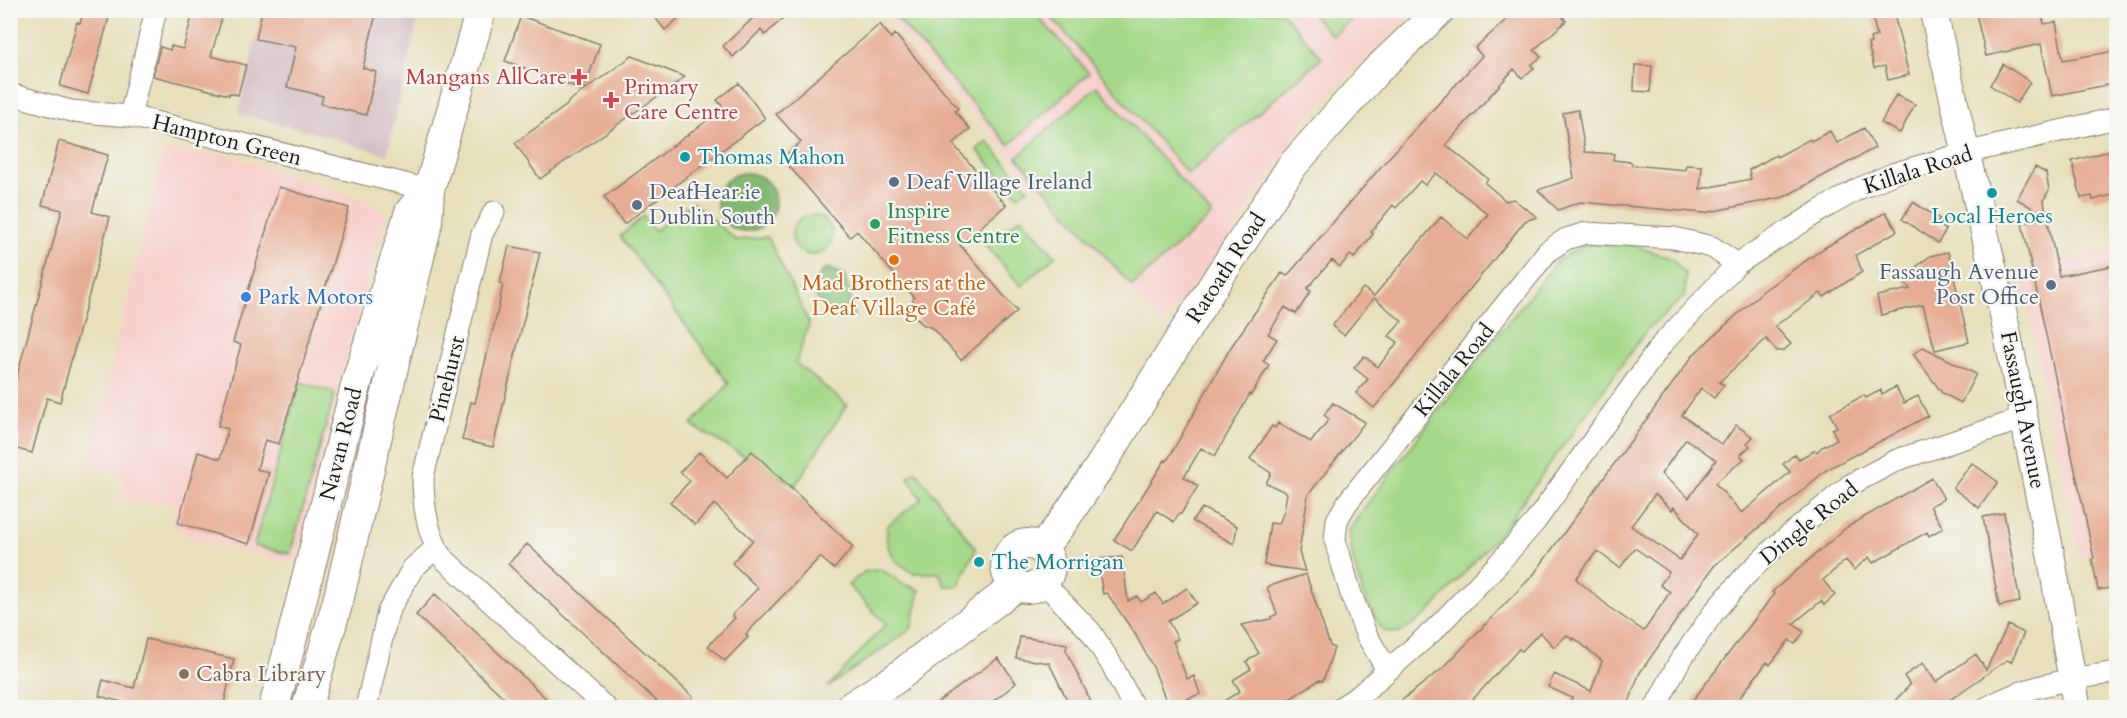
<svg xmlns="http://www.w3.org/2000/svg" width="2127" height="718" viewBox="0 0 2127 718" font-family="Cardo,serif">
<style>
.built{fill:#f7d0cc}
.industrial{fill:#d2bec3}
.green{fill:#a5d989;stroke:#607a52;stroke-width:1.5}
.forest{fill:#84b975;stroke:#506a48;stroke-width:1.5}
.building{fill:#e7ad94;fill-rule:evenodd}
.lines{fill:none;stroke-linecap:round;stroke-linejoin:round}
.minor-casing{stroke:#827e6c;stroke-width:23}
.tertiary-casing{stroke:#827e6c;stroke-width:29}
.secondary-casing{stroke:#827e6c;stroke-width:32}
.minor{stroke:#fff;stroke-width:21}
.tertiary{stroke:#fff;stroke-width:27}
.secondary{stroke:#fff;stroke-width:30}
.health-dot{fill:#e0444e;stroke:#f6f6f2;stroke-width:2}
.culture-dot{fill:#0f9aa8;stroke:#f6f6f2;stroke-width:2}
.service-dot{fill:#5c6f8a;stroke:#f6f6f2;stroke-width:2}
.leisure-dot{fill:#2e9e5b;stroke:#f6f6f2;stroke-width:2}
.food-dot{fill:#e8710a;stroke:#f6f6f2;stroke-width:2}
.shop-dot{fill:#3f7fe0;stroke:#f6f6f2;stroke-width:2}
.education-dot{fill:#8d6e63;stroke:#f6f6f2;stroke-width:2}
.labels{text-anchor:middle;dominant-baseline:central;stroke-width:4.5;stroke-linejoin:round;paint-order:stroke}
.health-label{font-size:22px;fill:#be3a42;stroke:#f6f6f2;text-anchor:end}
.street-label{font-size:22px;fill:#1c1c1c;stroke:#f6f6f2}
.culture-label{font-size:22px;fill:#0d838f;stroke:#f6f6f2;text-anchor:start}
.service-label{font-size:22px;fill:#4e5e75;stroke:#f6f6f2;text-anchor:start}
.leisure-label{font-size:22px;fill:#27864d;stroke:#f6f6f2;text-anchor:start}
.food-label{font-size:22px;fill:#c56008;stroke:#f6f6f2}
.shop-label{font-size:22px;fill:#366cbe;stroke:#f6f6f2;text-anchor:start}
.education-label{font-size:22px;fill:#785e54;stroke:#f6f6f2;text-anchor:start}
</style>
<rect width="100%" height="100%" fill="#f6f6f2"/>
<filter id="ink" filterUnits="userSpaceOnUse"><feTurbulence type="fractalNoise" baseFrequency=".0167" numOctaves="2"/><feDisplacementMap in="SourceGraphic" scale="12" xChannelSelector="R" yChannelSelector="G"/><feConvolveMatrix kernelMatrix="1 2 1 2 8 2 1 2 1" color-interpolation-filters="sRGB"/></filter>
<filter id="wash" filterUnits="userSpaceOnUse"><feTurbulence type="fractalNoise" baseFrequency=".008" numOctaves="4" result="noise"/><feDisplacementMap in="SourceGraphic" scale="24" xChannelSelector="R" yChannelSelector="G"/><feGaussianBlur stdDeviation="1.35" result="paint"/><feColorMatrix in="noise" values="0 0 0 0 0 0 0 0 0 0 0 0 0 0 0 0 0 1.4 0 .05"/><feComposite in="paint" operator="in"/></filter>
<g filter="url(#wash)">
<rect width="100%" height="100%" fill="#e7e0bb"/>
<!-- built -->
<path class="built" d="M874 11H1414L1310 114 1232 235 1162 325 880 11Z
M164 150 228 155 370 202 386 216 341 377 296 564 190 538 172 525 176 507 168 502 115 501 126 475 87 464Z
M2116 248V549L2080 557 2020 270Z
M43 695 45 707H11V698Z"/>
<!-- industrial -->
<path class="industrial" d="M262 11H420L387 155 316 133 238 114Z"/>
<!-- green -->
<path class="green" d="M900 10 1033 11 1089 73 1009 145 894 15Z
M1046 11H1281L1322 58 1188 174Z
M1309 11H1361L1332 36Z
M1097 86 1212 215 1132 286 1017 157Z
M987 141 1028 189 1018 196 977 150Z
M692 202 736 240 768 237 809 323 796 363 847 405 795 486 691 425 729 384 620 236 644 216 654 231Z
M792 235a20 20 0 1 1 40 0a20 20 0 1 1-40 0Z
M1021 217 1055 256 1021 286 986 246Z
M1628 243 1672 259 1686 275 1684 297 1648 328 1503 529 1429 613 1400 633 1383 631 1364 597 1353 560 1349 531 1362 511 1462 380 1558 260 1584 245Z
M300 382 335 393 290 554 254 546Z
M916 471 976 549 958 586H945L939 573H913L895 560 887 544V526L921 499 908 477Z
M881 569 901 583 920 590 911 629 828 687 886 624 848 585 864 572Z"/>
<!-- forest -->
<path class="forest" d="M717 202a29 29 0 1 1 58 0a29 29 0 1 1-58 0Z
M828 268 844 275 851 298 854 317 835 319 812 292 821 272Z"/>
<g id="blocks">
<!-- building -->
<path class="building" d="M84 10H111L88 94 60 86 77 22 80 23Z
M194 10H224L211 56 246 65 238 95 229 93V95L153 76 160 47 170 50 171 46 183 49Z
M262 10H377L363 68 376 72 366 115 321 104 323 96 287 87 296 47 256 39Z
M649 10H688L665 30Z
M744 10H792L765 35 761 30 733 57 723 46 752 19Z
M1517 10H1557L1566 21 1534 50 1541 57 1531 65 1534 68 1522 78 1514 69 1446 145 1488 179 1485 183 1506 201 1513 199 1537 217 1525 221 1374 408 1356 393 1368 379 1354 368 1364 356 1378 367 1398 342 1389 336 1402 321 1374 298 1344 335 1332 326 1363 288 1374 296 1441 217 1468 239 1488 214 1436 173 1425 185 1420 181 1396 208 1393 205 1371 232 1373 234 1354 258 1350 255 1340 267 1332 260 1307 289 1311 291 1296 314 1285 307 1268 334 1277 339 1263 361 1269 365 1251 395 1250 394 1215 456 1201 448 1184 477 1198 486 1181 514 1179 513 1174 522 1157 511 1132 551 1114 540 1165 460 1167 461 1231 347 1282 273 1287 276 1385 162 1482 56 1475 48Z
M1871 10H1893L1909 75 1888 80 1885 66 1874 68 1868 44 1871 43 1870 38 1877 36Z
M1975 10H2041L2044 24 2056 22 2063 60 2116 51V83L2052 96 2041 44 1986 56Z
M521 16 600 44 584 90 505 61Z
M880 24 891 38 895 34 958 108 955 111 970 129 953 144 1006 205 960 245 1017 311 961 360 932 328 922 324 915 316 911 307 914 297 857 231 850 237 782 158 801 142 776 114Z
M632 56 685 77 540 179 515 143 567 105 569 101Z
M2003 64 2030 82 2017 103 1990 85Z
M1635 65 1652 66 1650 92 1634 91Z
M739 83 765 118 624 224 604 197 724 108 717 100Z
M1896 95 1915 104 1900 133 1881 123Z
M1578 110 1585 152 1614 154 1613 160 1631 162 1632 165 1685 170 1686 165 1702 166 1700 189 1751 179 1749 170 1776 155 1777 157 1810 139 1811 141 1830 131 1837 143 1864 128 1875 148 1784 197 1704 213 1580 202 1558 210 1538 190 1574 178 1563 113Z
M59 141 108 155 92 212 110 217 60 402 47 398 32 453 10 447V382L15 383 62 210 42 205Z
M2116 149V194L2093 200 2092 196 2081 198 2072 161Z
M2035 167 2046 173 2049 190 2044 200 2046 216 2017 199Z
M279 187 349 208 279 444 265 440 257 469 269 473 249 544 178 523 198 452 220 459 228 429 218 426 241 345 233 342Z
M1913 202 1940 219 1937 224 1946 230 1938 243 1902 219Z
M1886 212 1897 231 1856 255 1862 272 1824 297 1821 293 1775 326 1791 344 1783 351H1777L1766 339 1719 382 1724 385 1714 398 1701 388 1682 415 1722 445 1736 425 1753 437 1747 443 1750 446 1740 455 1744 459 1715 483 1742 513 1790 472 1783 464 1795 454 1799 459 1815 450 1817 452 1822 447 1837 439 1832 429 1837 427 1830 414 1864 395 1866 398 1881 390 1882 394 1896 387 1904 403 1918 396 1928 416 1826 470 1714 566 1639 674 1627 708H1568L1572 698 1548 687 1554 674 1591 691 1602 661 1574 638 1573 640 1567 635 1554 647 1540 632 1522 651 1519 649 1465 708H1392L1443 668 1534 574 1694 354 1763 291 1824 248ZM1686 439 1716 460 1689 498 1661 474ZM1655 494 1672 510 1674 507 1698 534 1680 560 1631 526ZM1635 548 1669 572 1660 585 1670 592 1644 631 1613 610 1576 579 1597 551 1620 568Z
M2047 217 2059 276 2116 265V327L2110 328 2116 356V523L2113 524 2116 539V587L2098 590 2092 559 2094 558 2022 223Z
M509 246 540 252 493 447 462 440 471 402 475 403 499 305 503 284 500 283Z
M1948 252 1969 342 1935 350 1923 305 1881 315 1877 296 1910 289 1902 278 1930 256Z
M1923 347 1976 374 1961 403 1942 393 1913 354Z
M1333 403 1365 422 1308 495 1299 552 1305 571 1264 565 1270 523 1279 524 1284 511 1287 493 1266 483 1271 473 1250 459 1272 426 1275 428 1278 423 1311 442 1329 419 1324 415Z
M752 451 853 547 834 569 820 557 746 634 748 637 725 661 708 646 735 618 732 615 758 588 732 563 753 540 714 504 695 525 670 502 690 481 680 472 699 452 727 478Z
M1972 463 1998 482 1979 508 1953 488Z
M1932 478 1944 499 1930 506 1943 528 1929 536 1927 532 1873 563 1869 557 1854 570 1846 560 1823 580 1835 595 1824 605 1821 601 1793 624 1804 632 1795 644 1789 640 1770 665 1767 662 1732 708H1687L1774 594 1772 592 1847 527Z
M1202 508 1237 526 1234 544 1192 521Z
M2004 513 2020 602 1999 606 1983 517Z
M527 544 692 696 697 708H664L508 564Z
M1122 557 1128 601 1137 596 1141 602 1156 593 1163 604 1187 588 1197 603 1168 621 1178 639 1173 641 1187 679 1194 676 1200 694 1168 706 1154 669 1135 634 1107 593 1103 594 1097 560Z
M1306 574 1330 646 1334 648 1323 681 1319 680 1276 708H1213L1240 691 1233 680 1251 669 1246 662 1259 653 1241 625 1271 619V617L1277 614 1267 587Z
M435 594 511 665 556 708H515L416 615Z
M2008 625 2024 633 2011 662 2007 660 1938 708H1888L1910 685 1904 676 1923 663 1936 682 1976 654 1986 670Z
M1020 637 1067 644 1066 650 1094 708H1071L1049 663 1016 658Z
M146 639 234 659 223 708H129L130 704 99 696 103 680 134 688Z
M998 658 1016 683 1014 685 984 708H930Z"/>
</g>
</g>
<g filter="url(#ink)">
<use href="#blocks" fill-opacity="0" stroke="#827e6c" stroke-width="1.5"/>
<g class="lines">
<defs>
<path id="minor" d="M10 94 71 111 130 116 429 190
M130 116 156 10
M494 212 482 234 423 477C423 505 427 536 444 559L606 708
M1043 582 1091 632 1113 667 1134 708
M1387 670 1366 634 1351 594 1335 540 1337 520 1347 503 1548 251 1566 239 1586 233 1674 238 1712 247 1737 264
M366 708 388 612 413 568 436 548
M1340 708 1360 695 1435 629 1498 564 1535 522 1662 344 1737 264 1821 210 1860 188 1895 173 1965 153 2116 118
M1655 708 1678 664 1714 612 1744 577 1775 547 1850 485 1897 460 2025 418
M1986 708C2029 684 2070 680 2116 672"/>
<path id="tertiary" d="M1933 10 2003 312 2051 556 2077 708"/>
<path id="secondary" d="M1006 566a22 22 0 1 1 44 0a22 22 0 1 1-44 0Z
M1042 548 1062 523 1103 462 1220 275 1292 166 1376 71 1440 10
M274 708 358 378 410 212 419 201
M307 708 338 601 427 223 429 190 481 10
M849 708 895 679 1017 585"/>
</defs>
<!-- minor casing -->
<use href="#minor" class="minor-casing"/>
<!-- tertiary casing -->
<use href="#tertiary" class="tertiary-casing"/>
<!-- secondary casing -->
<use href="#secondary" class="secondary-casing"/>
<!-- minor -->
<use href="#minor" class="minor"/>
<!-- tertiary -->
<use href="#tertiary" class="tertiary"/>
<!-- secondary -->
<use href="#secondary" class="secondary"/>
</g>
</g>
<!-- markers -->
<g class="health-dot">
<path d="M576 68h6v6h6v6h-6v6h-6v-6h-6v-6h6z"/>
<path d="M608 91h6v6h6v6h-6v6h-6v-6h-6v-6h6z"/>
</g>
<g class="culture-dot">
<circle cx="685" cy="157" r="6"/>
<circle cx="1992" cy="193" r="6"/>
<circle cx="979" cy="562" r="6"/>
</g>
<g class="service-dot">
<circle cx="894" cy="182" r="6"/>
<circle cx="637" cy="205" r="6"/>
<circle cx="2051" cy="285" r="6"/>
</g>
<circle class="leisure-dot" cx="875" cy="224" r="6"/>
<circle class="food-dot" cx="894" cy="260" r="6"/>
<circle class="shop-dot" cx="246" cy="297" r="6"/>
<circle class="education-dot" cx="184" cy="674" r="6"/>
<g class="labels">
<!-- health labels -->
<g class="health-label">
<text x="567" y="77">Mangans AllCare</text>
<text x="624" y="87" text-anchor="start">Primary<tspan x="624" dy="25">Care Centre</tspan></text>
</g>
<!-- street labels -->
<g class="street-label">
<text transform="translate(227 140) rotate(14)">Hampton Green</text>
<text transform="translate(1918 170) rotate(-18)">Killala Road</text>
<text transform="translate(1226 268) rotate(-57)">Ratoath Road</text>
<text transform="translate(1454 370) rotate(-51)">Killala Road</text>
<text transform="translate(447 379) rotate(-76)">Pinehurst</text>
<text transform="translate(2023 410) rotate(79)">Fassaugh Avenue</text>
<text transform="translate(341 444) rotate(-76)">Navan Road</text>
<text transform="translate(1809 523) rotate(-39)">Dingle Road</text>
</g>
<!-- culture labels -->
<g class="culture-label">
<text x="697" y="157">Thomas Mahon</text>
<text x="1992" y="216" text-anchor="middle">Local Heroes</text>
<text x="991" y="562">The Morrigan</text>
</g>
<!-- service labels -->
<g class="service-label">
<text x="906" y="182">Deaf Village Ireland</text>
<text x="649" y="192">DeafHear.ie<tspan x="649" dy="25">Dublin South</tspan></text>
<text x="2039" y="272" text-anchor="end">Fassaugh Avenue<tspan x="2039" dy="25">Post Office</tspan></text>
</g>
<!-- leisure labels -->
<g class="leisure-label">
<text x="887" y="211">Inspire<tspan x="887" dy="25">Fitness Centre</tspan></text>
</g>
<!-- food labels -->
<g class="food-label">
<text x="894" y="283">Mad Brothers at the<tspan x="894" dy="25">Deaf Village Café</tspan></text>
</g>
<!-- shop labels -->
<g class="shop-label">
<text x="258" y="297">Park Motors</text>
</g>
<!-- education labels -->
<g class="education-label">
<text x="196" y="674">Cabra Library</text>
</g>
</g>
<!-- margin -->
<rect width="2127" height="718" fill="none" stroke="#f6f6f2" stroke-width="36"/>
</svg>
